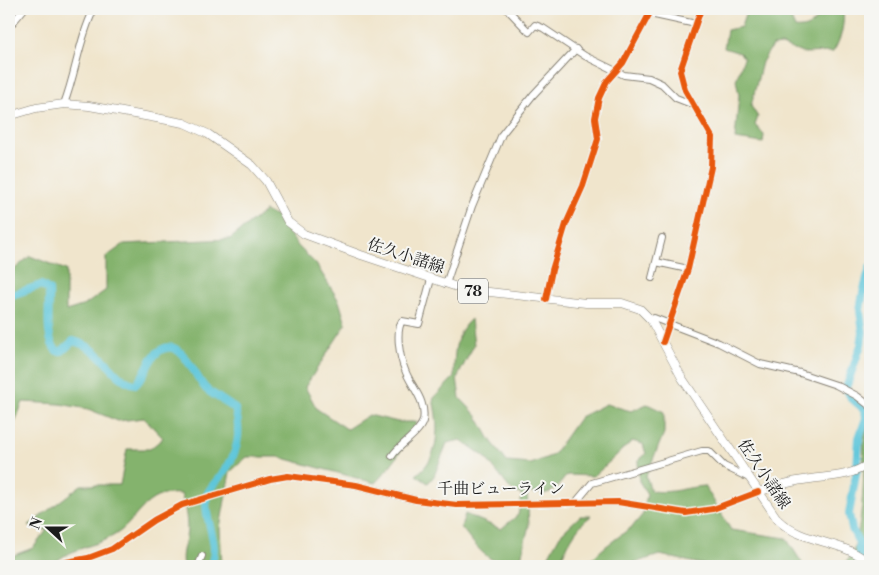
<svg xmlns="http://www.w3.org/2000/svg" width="879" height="575" viewBox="0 0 879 575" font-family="'Libre Bodoni','Noto Serif JP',serif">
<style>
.forest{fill:#84b36d;stroke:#506844}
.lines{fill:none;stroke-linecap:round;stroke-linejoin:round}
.river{stroke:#5ec6da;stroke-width:8}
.minor-casing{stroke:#868074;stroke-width:8}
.major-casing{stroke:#868074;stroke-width:9}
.minor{stroke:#fff;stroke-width:6}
.major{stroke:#fff;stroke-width:8}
.cycleway-casing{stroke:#f6f6f2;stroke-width:9}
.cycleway{stroke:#e8590c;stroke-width:6}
.labels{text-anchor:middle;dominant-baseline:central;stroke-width:4;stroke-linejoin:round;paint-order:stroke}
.shield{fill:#f6f6f2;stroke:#5d5d5c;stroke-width:1}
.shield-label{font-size:15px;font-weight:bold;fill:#1c1c1c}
.street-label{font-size:16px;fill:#1c1c1c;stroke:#f6f6f2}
</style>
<rect width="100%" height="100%" fill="#f6f6f2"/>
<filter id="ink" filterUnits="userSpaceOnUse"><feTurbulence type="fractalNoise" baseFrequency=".02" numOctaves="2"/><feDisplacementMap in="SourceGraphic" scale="10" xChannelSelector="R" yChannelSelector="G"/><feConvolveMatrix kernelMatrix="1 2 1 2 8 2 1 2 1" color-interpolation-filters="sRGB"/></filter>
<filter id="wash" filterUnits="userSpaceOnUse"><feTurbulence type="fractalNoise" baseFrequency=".0096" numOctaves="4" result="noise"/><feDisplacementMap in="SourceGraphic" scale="20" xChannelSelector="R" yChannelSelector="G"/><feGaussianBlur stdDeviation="1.12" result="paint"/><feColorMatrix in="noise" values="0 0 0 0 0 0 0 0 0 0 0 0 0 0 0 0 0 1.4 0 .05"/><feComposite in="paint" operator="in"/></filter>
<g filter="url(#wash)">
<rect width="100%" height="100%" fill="#f0e5cc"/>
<!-- forest -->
<path class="forest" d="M747 9H784L789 14 795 28C809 30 818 20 824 9H843C845 23 841 40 833 52L802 53 782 45 772 46 762 62 751 106 758 117 755 125 764 135 763 143 735 139 739 95 736 80 744 58 740 53 724 48 727 30 741 27Z
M265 211 277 217 298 246 316 264 339 301 346 324 305 387 317 409 347 429 369 415 398 422H417C406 444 393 465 375 483L279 457H247L230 472 220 528 222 566H183C180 552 186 544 187 530 187 518 185 505 181 494 142 490 139 522 113 536 93 547 65 550 51 566H9V557L33 548 47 530 28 526 81 485H120L127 449H150L163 438 144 418 118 421 88 409 60 404 23 402 9 437V274L30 256 66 270V311L85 305 106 290V257L124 244 230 239Z
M471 319 474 345 457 378 460 398 477 416 489 438 507 462 531 464 553 455 580 417 606 404 631 411 647 404 664 412V433L646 476 651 491C673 494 685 487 705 486L731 530 786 538 804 566H709L660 555 623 566H584L605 547 633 526 643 514 647 494 639 481 638 461 646 454 643 444 632 441 594 476 567 475C553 493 550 496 527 492L529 525 519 566C489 566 478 549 461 527L465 514 501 529 518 515 522 495 511 490 485 457 461 440 447 443 434 476 428 483 416 475C441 457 439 425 433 399L454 377C454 356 454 334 471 319Z
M870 422V566H838C841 565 846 563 848 560 861 544 863 491 864 470 864 452 861 438 870 422Z
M580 516H591C574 528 566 548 558 566H543L560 535Z"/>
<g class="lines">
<!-- river -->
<path class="river" d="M9 296 41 285 49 290C50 305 44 340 57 351H62L73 341C105 348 113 382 136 384 146 375 147 361 158 352 181 333 194 377 206 389 215 396 226 402 235 409 242 431 238 454 223 473 218 480 209 488 207 495 202 520 222 543 210 566
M859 566V543L852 529 849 514 857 469 859 438 866 418 865 410 851 398 846 388 861 345 863 332 860 311 863 293 870 268"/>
</g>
</g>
<g filter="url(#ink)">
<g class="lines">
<defs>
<path id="minor" d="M507 9 529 32 535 25 543 28 585 56 624 75 649 78 662 84 676 98 694 105
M650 14 696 24
M9 27 24 9
M64 104C76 73 79 39 94 9
M656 262 688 269
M652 278 662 238
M446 284 472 206 502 134 533 95 576 49
M546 299 552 270 566 224 583 186 598 139 595 118 599 98 607 81 623 63 652 9
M651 320 654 318 719 343 760 364 800 373 836 385 857 396 870 406
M663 342 688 269 711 167 712 137 685 90 680 71 701 9
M392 456C400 444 419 434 423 421 427 400 411 387 405 370 400 358 395 332 402 321L419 324 431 279
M576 502 592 483 702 451H709L724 466 749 478
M45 566 88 558 112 549 154 520 182 505 270 479 288 476 356 485 416 500 457 505 618 502 686 513 713 509 758 492
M198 566 202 556"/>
<path id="major" d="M9 116 36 108 64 104 89 106 184 123 208 134 252 165 266 181 288 222 304 234 361 255 463 289 586 303H622L640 309 651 320 682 378 778 520C804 545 844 539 870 564
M758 492C773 487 788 482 803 480 828 476 849 478 870 463"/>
</defs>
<!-- minor casing -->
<use href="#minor" class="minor-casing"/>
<!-- major casing -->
<use href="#major" class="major-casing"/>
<!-- minor -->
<use href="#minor" class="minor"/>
<!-- major -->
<use href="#major" class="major"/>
<defs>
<path id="cycleway" d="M546 299 552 270 566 224 583 186 598 139 595 118 599 98 607 81 623 63 652 9
M663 342 688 269 711 167 712 137 685 90 680 71 701 9
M45 566 88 558 112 549 154 520 182 505 270 479 288 476 356 485 416 500 457 505 618 502 686 513 713 509 758 492"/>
</defs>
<!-- cycleway casing -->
<use href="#cycleway" class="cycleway-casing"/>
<!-- cycleway -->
<use href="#cycleway" class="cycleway"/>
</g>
</g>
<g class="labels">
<!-- shield labels -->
<rect class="shield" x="458" y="278.5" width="30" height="25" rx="4"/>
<g class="shield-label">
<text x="473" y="291">78</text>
</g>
<!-- street labels -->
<g class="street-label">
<text transform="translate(406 256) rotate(18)">佐久小諸線</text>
<text transform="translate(764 474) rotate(56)">佐久小諸線</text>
<text x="501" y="489">千曲ビューライン</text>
</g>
</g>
<!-- margin -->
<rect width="879" height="575" fill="none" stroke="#f6f6f2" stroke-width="30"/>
<!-- north arrow -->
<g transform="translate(48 528) rotate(291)" stroke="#f6f6f2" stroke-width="4" paint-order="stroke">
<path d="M0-4L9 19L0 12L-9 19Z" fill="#1c1c1c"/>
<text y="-8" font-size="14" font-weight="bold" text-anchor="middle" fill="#1c1c1c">N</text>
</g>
</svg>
